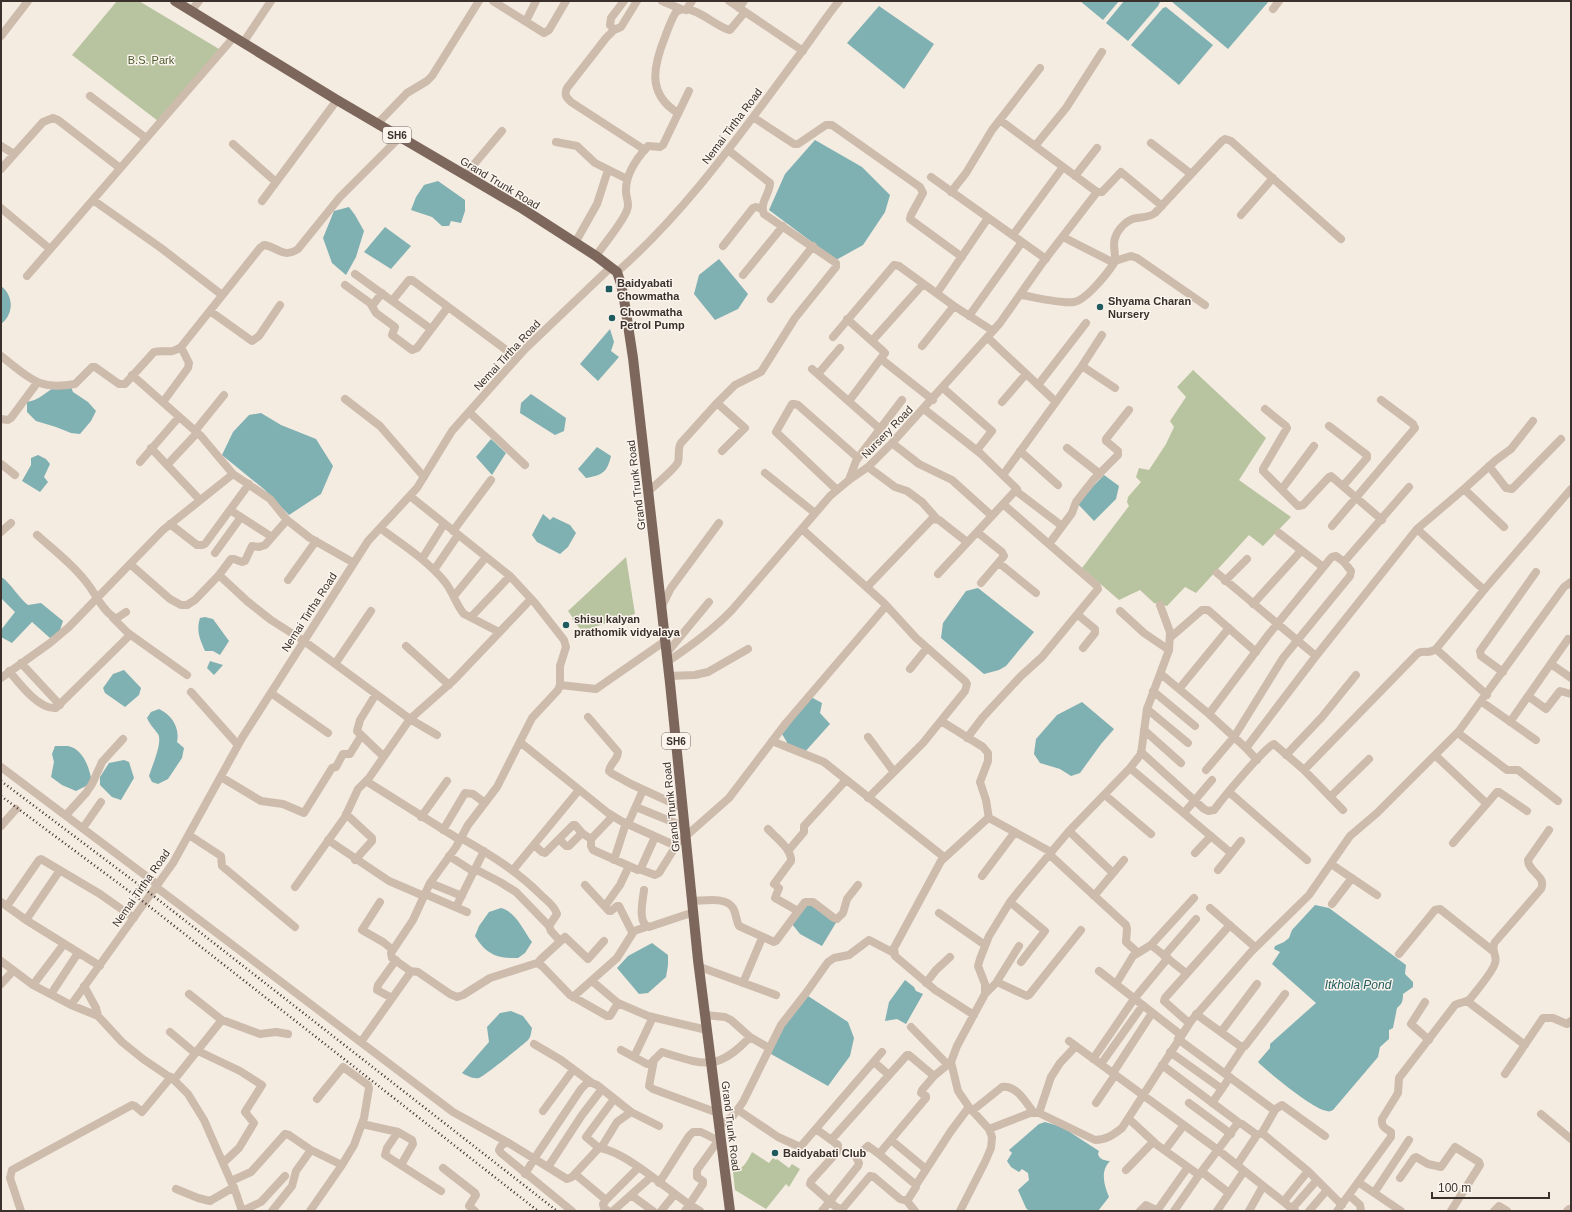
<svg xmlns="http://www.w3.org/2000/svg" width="1572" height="1212" viewBox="0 0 1572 1212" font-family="Arial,sans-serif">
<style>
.green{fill:#b8c4a0}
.water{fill:#7fb0b2}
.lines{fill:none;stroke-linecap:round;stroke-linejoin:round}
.minor{stroke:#cdbbac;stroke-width:8}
.major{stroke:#7d675c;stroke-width:10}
.rail{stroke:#3b302b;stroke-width:2.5;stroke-dasharray:1 3;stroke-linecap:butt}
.poi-dot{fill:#1f5a5e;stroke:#fbf5ee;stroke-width:1.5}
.labels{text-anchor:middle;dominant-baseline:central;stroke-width:3;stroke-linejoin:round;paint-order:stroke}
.shield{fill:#fbf5ee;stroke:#756b66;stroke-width:1}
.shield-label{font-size:10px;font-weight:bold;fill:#3b302b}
.park-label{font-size:11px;fill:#4a5a2e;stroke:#fbf5ee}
.street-label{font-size:11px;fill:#3b302b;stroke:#fbf5ee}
.poi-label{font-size:11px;font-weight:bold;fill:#3b302b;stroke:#fbf5ee;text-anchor:start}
.water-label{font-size:12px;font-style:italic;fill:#1f5a5e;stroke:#fbf5ee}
</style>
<rect width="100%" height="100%" fill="#f4ebe1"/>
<!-- green -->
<path class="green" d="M117 1H139L219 49 158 121 72 55Z
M1193 370 1266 438 1239 480 1291 517 1263 546 1249 535 1196 593 1185 587 1167 606 1154 603 1140 590 1119 600 1082 568 1129 506 1127 502 1128 497 1141 482 1136 477 1139 468 1149 470 1166 444 1174 427 1170 421 1186 397 1177 387Z
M626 557 635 614 582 631 572 619 573 618 568 611Z
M752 1152 769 1163 773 1158 776 1160 777 1159 789 1168 792 1164 800 1169 789 1187 786 1184 766 1209 735 1190 733 1172C743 1169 747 1162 752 1152Z"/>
<!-- water -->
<path class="water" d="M1080 1H1119L1103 20Z
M1124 1 1160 2 1158 6 1128 41 1106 23Z
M1171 1H1269L1228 49Z
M879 6 934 44 904 89 847 43Z
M1166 7 1213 45 1179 85 1131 45 1163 8Z
M815 140 862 167 890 195 885 212 863 245 836 260 769 210 785 174Z
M438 181 465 200V211L461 223 451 221 449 226H442L432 217 411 210 416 197 424 185Z
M349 207 355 215 364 231 356 257 346 275 332 263 323 238 334 211Z
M385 227 411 246 391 269 364 252Z
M719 259 748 294 738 309 715 320 694 294 699 275Z
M1 286C14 296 14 314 1 324Z
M610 329 614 342 611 351 619 357 598 381 580 364Z
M55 387H71L73 392 88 402 96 411 91 421 80 434 71 433 56 427 36 421 27 412V402C39 400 45 393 55 387Z
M531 394 566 418 564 431 555 435 520 413 521 403Z
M261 413 281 425 316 439 333 466 321 494 289 515 265 490 222 455 233 432 249 415Z
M491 439 506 453 492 475 476 457Z
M597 447 611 456C607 473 602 475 586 478L578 469Z
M38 455 46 459 50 464 44 477 48 482 40 492 22 481 31 465V458Z
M1104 475 1119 486 1116 499 1094 521 1077 503Z
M543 514 550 520 553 517 570 525 576 533 568 547 560 554 537 542 532 535Z
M1 577C8 580 19 598 28 605L41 603 63 621 59 633 50 638 32 622 12 643 1 637V630L15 612 1 598Z
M978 588 1034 632 1006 666 999 670 984 674 941 638 943 623 966 591Z
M205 617 213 619 229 641 220 655 213 651H205C200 639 196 631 200 618Z
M210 661 223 665 214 675 207 668Z
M124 670 141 688 139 695 125 707 105 693 103 688 113 674Z
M811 697 822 703 820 713 830 724 804 753 791 749 782 734Z
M1082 702 1114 729 1101 744 1080 773 1071 776 1060 769 1040 763 1034 754 1036 739 1057 715Z
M159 709C172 715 180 728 177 742L184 748 182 758 168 779 158 784 152 782 149 776C152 766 163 742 158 734 154 728 150 725 147 718L151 712Z
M55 746C59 746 64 746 68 746 84 749 90 770 92 783L76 791 62 785 51 777 54 762 52 754Z
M124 760 129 762 134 778 121 800 112 797 100 785V777L109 763Z
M810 905 837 921 822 946 800 934 792 924 804 907Z
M1315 905 1329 908 1406 965 1405 974 1413 982V987L1403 994C1403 1001 1402 1004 1397 1008L1393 1028 1389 1030V1039L1380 1047 1378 1057 1333 1110C1331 1111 1329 1112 1327 1111 1314 1110 1269 1073 1258 1062L1270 1048V1044L1316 1003 1272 964 1280 952 1274 949 1275 946 1284 942 1289 938 1292 930Z
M501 908C516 912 523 930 532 942L525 953 518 958C497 959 486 954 475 936L479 926 489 912Z
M652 943 668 955V965L666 977 648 993 639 994 617 968 628 956Z
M905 980 914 987 916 991 923 994 906 1024 897 1019 885 1021 889 1002Z
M808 996 848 1022 854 1038 850 1056 828 1086 771 1054 780 1028Z
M511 1011 523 1016 532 1028C531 1032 531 1037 528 1040 524 1044 483 1077 479 1078 472 1079 468 1076 462 1073L489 1042 487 1027 500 1013Z
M1045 1122 1062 1127 1099 1151 1098 1154C1099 1159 1105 1161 1110 1161 1100 1171 1104 1185 1109 1197L1098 1211H1029L1026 1208 1018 1190 1029 1180 1028 1173 1022 1169 1019 1172 1011 1167 1007 1161 1012 1153 1009 1150 1039 1124Z"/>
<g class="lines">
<!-- minor -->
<path class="minor" d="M493 1 544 33 549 30 566 1
M637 1 621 27 614 30 606 38 567 88C564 95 566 97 571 102L645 150
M662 1 681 9
M729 1 803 51
M739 8 744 1
M1273 9 1279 1
M686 10 692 1
M191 11 199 1
M526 21 536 1
M614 30 610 25 611 18 624 1
M1 36 28 1
M243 43 271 1
M90 96 146 138
M678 113C647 94 653 67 665 37 668 29 671 20 676 12 692 1 715 27 730 30L745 12
M753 117 794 144H798L826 125H832L920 187 923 193 911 215 910 219 962 257
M1000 120 1097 192H1102L1121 172 1162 206
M378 123 407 93 427 81 432 76 479 1
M556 142 577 146 595 163 627 179
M1151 143 1191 174
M233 144 276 182
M1 146 14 154
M1035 146 1066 108 1102 52
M1 169 43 122 53 118 58 120 120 168
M465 175 502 131
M1075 176 1097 148
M931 177 1046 259
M951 192 966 173 992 130 1040 68
M93 200 161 248 222 295
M262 201 337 100
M1 208 50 249
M1241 215 1273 178
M1013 235 1063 167
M1063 237 1114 263
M575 243 597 204 608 170
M723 246 753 208 756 207 762 209
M596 256C604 244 623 222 627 210 630 203 626 198 626 192 625 174 637 158 648 146L660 147 663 145 689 91
M1115 261 1131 256 1137 258 1205 305
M617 272C690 208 745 127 803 50 815 34 826 17 839 1
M355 274 431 329
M743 275 783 226
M27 276 234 37
M345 285 370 303 376 313 395 327 392 335 412 350 417 348 448 307
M937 293 988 218
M1021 295C1034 297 1062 304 1074 302 1086 300 1107 274 1114 263 1117 255 1112 247 1115 238 1118 229 1127 219 1137 218 1143 217 1150 217 1155 213L1222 141 1225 139 1231 141 1341 239
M771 299 813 246
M392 301 409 280H412L517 358
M372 306 382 293
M210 311 252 341 259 336 280 305
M969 316 1022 242
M847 319 883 351 885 353 849 401
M833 337 894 265 899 266 954 306 993 331
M988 338 1056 402
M872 341 923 284
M922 346 954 306
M1 356C28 377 38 391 75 384L92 367H95L119 384H125L154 352C165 349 170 355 181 347L260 248 264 245C278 247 283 259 298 249L340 197 400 137
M881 359 933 400
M1082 366 1115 388
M812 369 880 429
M818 374 840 348
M132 375 201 436 233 474 270 499 287 520 310 538 354 563
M1038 385 1086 323
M943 388 992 431 977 450
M345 399 380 426 424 477
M163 402 188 368 189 363 181 347
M1002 402 1026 374
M717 403 745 428 722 451
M924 409 980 453 1017 489 938 574
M1265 409 1286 426 1287 428 1263 469V471L1298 506 1303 505 1329 477 1331 476 1382 520
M469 412 525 465
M1 419 8 420 11 418 37 383
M1329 426 1367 455V458L1343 486
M195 431 224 395
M892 443 919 464 952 480 992 516
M151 448 200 500
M1067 448 1100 474
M1020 451 1058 485
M140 462 179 417
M1 464 15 475
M167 465 197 433
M1489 466 1506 488 1512 489 1561 439
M868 467 895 487 907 491 922 502 937 519
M765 473 815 513
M1003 475 1082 366 1102 335
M849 480 856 461 861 454 902 400
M1282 489 1314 446
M1464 489 1504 527
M837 490 776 432 792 404H794L798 405 858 458
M649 491C655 485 676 468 678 462 680 455 677 449 681 443L717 403 735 385 761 372 795 318 836 267V263L764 214C759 203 770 194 770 183L728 150
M1016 491 1062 526
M230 510 272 537
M170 524 197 545H202L205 544 249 484
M1332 526 1415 428 1413 424 1381 400
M380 528C403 545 427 560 445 582 453 592 456 605 464 614L499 632
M802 529 884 603 916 638 965 681 967 684 965 691 923 743 868 798
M1417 529 1484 590
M453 531 491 480
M1 532 11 523
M977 532 1002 552 1004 556 981 583
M1279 533 1323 567
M37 535C55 551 76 567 90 587 96 596 107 617 117 618L126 612
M1049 544 1072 513 1076 502 1094 479 1118 455V451L1106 441V439L1129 410
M215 553 241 517
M422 559 444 524
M1344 562 1409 487
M999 563 1036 593
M130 564 170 599 181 605H187L195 600 219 575 247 601 271 620 304 641 410 719 437 735
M434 570 458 535
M1217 573 1316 656
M219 575 231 559H234L242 562 245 561 252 546 259 547 265 545 287 520
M288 580 316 541
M1225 581 1247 559
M867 587 932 519 939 520 967 542
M454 596 486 557
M1253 604 1301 551
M661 608 671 588 719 523
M1120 611 1144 633 1169 650
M1078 615 1095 629V633L1083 648
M471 617 510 576
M113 618 128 633 187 675
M1171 637 1202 610H1208L1256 652
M406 646 449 685
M1436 649 1487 695
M666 654 709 602
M667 662C691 646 712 631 732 610L830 496 849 480 868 467 892 443 1000 323 1043 262 1097 192
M21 663 60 705
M335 664 371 611
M1551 664 1571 678
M910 669 927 648
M9 671C19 683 39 710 56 708L130 635
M1503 672 1481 656 1480 651 1536 572
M1161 674 1209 714 1246 748 1316 656 1417 529 1464 489 1496 460 1511 449 1533 421
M669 676 695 675 708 672 748 649
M1 678 50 643 69 627 163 530 233 474
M560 685 596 689 665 641
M1179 689 1229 628
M1153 691 1195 726
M191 692 238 745
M271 693 328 733
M376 694 360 720 357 731 383 756
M1528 696 1546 709 1560 691 1571 694
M1482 702 1536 740
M1147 709 1188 743
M588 717 618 752C618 760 610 763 609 771L611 773 631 784 683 808
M941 721 983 747 988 753V761L980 782 986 800 989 819
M1510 722 1568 639
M1144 730 1181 763
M1458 733 1507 770H1518L1558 801
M868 737 894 772
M967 738 983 717 1021 676 1042 657 1098 589 1097 586 1003 504
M772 741 824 762 944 857
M520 742 608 813 621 821 674 845 686 836 729 798 786 723 886 606
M1246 748 1257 760
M1141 752 1204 809 1208 811 1214 810C1223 798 1265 747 1274 744L1304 770 1343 810
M1286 755 1322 717 1356 675
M1436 756 1486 803
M1 767 158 885
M1130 768 1231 853
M1206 770 1234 737 1283 658 1350 576 1351 571 1344 562 1336 556 1332 557 1330 559 1269 634 1209 714
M1304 770 1417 654C1423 649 1428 655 1436 649L1484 590 1571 489
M221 777 261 801 283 804 304 813 332 768 336 767 343 754H350L361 736
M366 781 460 840
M1229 792 1307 860
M1105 795 1151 834
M1330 797 1369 759
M636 807 685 827
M1184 813 1212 780
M346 814 372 838V841L355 860
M66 815 86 793 92 784 102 762 123 739
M421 817 447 781
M628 824 643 790
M1 826 16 809
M83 828 101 802
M768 829C775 837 792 849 791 861L774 884 779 888 775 898 798 911
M443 830 465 793 473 794 485 803
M1069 831 1113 873
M189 835 221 856 222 866 295 927
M461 838C491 855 517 871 541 895 547 901 555 906 557 914L549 926 551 931 560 941
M559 839 566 846H569L582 833 591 839 613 816
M591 839V846L593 850 638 870 641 868 655 837
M328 840 389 881 424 896
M1453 843 1497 792H1499L1527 811
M534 845 542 852 545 853 573 825H575L583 834
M788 851 804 832V826L846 780
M1195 853 1211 836
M1049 854 1126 925 1127 929 1126 942 1137 952
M449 856 474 872
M614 860 626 823
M1331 864 1377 895
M475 869 500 882 516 892 549 926
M639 869 655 875 659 873 679 841
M513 870 579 790
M1218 870 1241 841
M982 876 1015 832
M430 883 462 896
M585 885 609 911H611L617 906H619L631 930 634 931 646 927
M156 887 453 1112 507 1142 567 1179 572 1177 597 1150 599 1148C625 1151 668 1190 690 1205L700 1211
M295 887 345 817 358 789 369 778 410 719 454 680 531 599
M644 890C643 900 637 923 649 927L694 912
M425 894 467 912
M1094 896 1124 860
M693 901C703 901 726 896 733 908 736 913 736 920 739 926L774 942 776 941 805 902H813L834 918 837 919 843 913 847 899 858 885
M1 902 26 920 100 966
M380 902 362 930 383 942 393 950
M1010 902 1045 931 1021 962
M1332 904 1352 878
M7 906 39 860 41 859 100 894 134 918
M605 906 620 885 629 866
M456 907 484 851
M1210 908 1255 947
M939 913 985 945
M26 920 60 870
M1151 945 1186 973
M1399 954 1435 910 1440 909 1493 951
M1164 956 1196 919
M1 961 33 985 71 1005 98 1016 122 1042 143 1059 174 1080 188 1094 204 1120 236 1193 242 1211 261 1202 285 1176
M539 964 540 960 565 937 588 959 604 941
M700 967 776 995
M410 971 418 972 450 994 457 997 463 995 490 978 537 963 542 966 570 995 607 1016H610L618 1003 648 1016 707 1030
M1099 971 1181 1035
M592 981 618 1003
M743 983 762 938
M926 983 936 970 950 957
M996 983 1019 946
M1 984 13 971
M1116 984 1133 956 1151 945 1194 898
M33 985 64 944
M84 986 96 1008 98 1016
M51 994 78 953
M189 994 223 1021
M985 994 997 982 1027 996 1029 995 1081 930
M573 997 617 958 634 931
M392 998 377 990 378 985 396 960
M1467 1001 1525 1045
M1425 1002 1411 1024 1429 1040
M71 1005 173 863 242 738 368 541 417 488 452 431 525 349 611 267
M1196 1014 1240 1046H1245L1285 994
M705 1015 725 1017 731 1020 750 1037 769 1048
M974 1015 935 990 895 956 894 948 941 861 987 819H991L1051 852
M1189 1023 1164 1001 1165 998 1230 925
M911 1027 948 1065
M170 1032 195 1053
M1221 1032 1257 984
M1178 1039 1274 1110 1282 1105 1325 1136
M1069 1041 1218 1150 1295 1211
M361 1042 410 973 409 970 392 958 391 953 413 920 430 883 456 847 468 825 497 787 532 718 558 690 560 685V666L566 647 564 640 535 603 510 576 410 496
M534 1044 561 1060 592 1083
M621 1050 647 1064H650L662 1052C704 1065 717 1072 750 1037
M198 1051 240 1071 262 1085 245 1112 254 1123 239 1148 223 1163
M1170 1052 1222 1089
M634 1057 653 1017
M1093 1059 1134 999 1168 958
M654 1060 649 1086 653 1089 718 1113
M874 1062 889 1075
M1101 1064 1143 1005
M1162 1065 1238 1122V1123L1199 1175 1174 1211
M1113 1073 1152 1013
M1225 1074 1243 1047
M1505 1074 1543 1018H1553L1567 1024 1571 1021
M174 1080 221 1021H225L260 1034 276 1032 288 1034
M1096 1103 1115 1075
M1189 1103 1231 1134
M1212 1103 1230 1077
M738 1110 778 1137 798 1146H801L882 1052
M543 1111 573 1070
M972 1111 1002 1087C1017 1085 1026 1103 1034 1113
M1039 1113 1051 1077 1060 1063 1076 1046
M1541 1114 1571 1139
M1129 1119 1155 1143
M1238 1123 1242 1124 1257 1135 1262 1133 1308 1171 1342 1205
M362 1124 398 1132 412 1140 413 1144 401 1165
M719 1126 733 1116 743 1102 781 1025 806 993 828 962 834 958 849 955 869 940 894 953
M816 1129 838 1145V1151L811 1181 810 1184 836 1207 842 1209 844 1207 870 1176 874 1177 900 1199 907 1201
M989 1129 1030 1113H1039L1095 1140C1106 1140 1113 1135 1122 1128L1191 1021 1251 952 1309 895 1350 836 1377 813 1459 731 1564 587 1571 582
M398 1132 387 1148 385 1155 441 1191
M1262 1133 1275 1110
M831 1140 907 1055H909L934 1076
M891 1140 926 1169
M507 1142 501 1146 499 1150 501 1153 572 1211
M599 1148 586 1137 614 1099
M601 1148 617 1122 631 1112
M1165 1150 1184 1125
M1237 1165 1257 1135
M548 1167 582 1115 602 1089
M443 1168 475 1193 476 1195 469 1206 475 1211
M1126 1170 1153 1142 1199 1175
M1202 1172 1229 1193
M525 1174 534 1159 581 1089 587 1083H592L597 1085 631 1112 659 1126
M575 1174 606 1200
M1400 1178 1414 1158 1416 1157 1428 1164 1441 1167 1455 1147 1479 1162 1480 1165 1451 1211
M231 1181 251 1172 285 1134 289 1135 311 1150 342 1165
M1358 1182 1401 1211
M659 1183 689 1136 693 1132H701L721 1142
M916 1185 951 1131 969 1107
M176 1189 198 1198 210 1201 234 1187
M1374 1193 1409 1140
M631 1195 653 1211
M1349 1195 1360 1205 1361 1211
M1284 1201 1308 1171
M21 1211 10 1178 12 1170 132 1105 135 1106 142 1112 171 1077
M272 1211 292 1186 296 1171 311 1150
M310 1211 342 1165 354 1145 364 1118 369 1088 368 1085 343 1067 317 1099
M608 1211 604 1208 603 1204 606 1200 638 1168
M613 1211 651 1177
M661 1211 674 1195
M685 1211 703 1184V1181L697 1177V1170L718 1141
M822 1211 858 1166 859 1163 856 1157 868 1146 879 1154
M915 1211 907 1201 916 1187V1185L879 1154 926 1098V1096L921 1093 922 1090 934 1076 951 1062
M960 1211 985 1162 991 1148 992 1137 989 1129 969 1107 958 1091 951 1062 957 1046 985 994V984L978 966 980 959 989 936 1010 902 1022 887 1069 831 1130 768 1141 754 1147 709 1169 650 1170 632 1160 605
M1140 1211 1146 1205 1156 1210 1159 1208 1188 1167
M1217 1211 1244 1171
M1249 1211 1263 1186
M1290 1211 1317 1180
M1309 1211 1327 1190
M1337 1211 1391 1137V1132C1385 1128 1381 1127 1382 1119L1398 1093 1399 1078 1455 1005C1460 1002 1465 1003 1470 999 1476 991 1493 972 1495 963 1498 956 1490 950 1495 942L1541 889C1547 876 1528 872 1528 860L1549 830
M1494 1211 1499 1206 1507 1211
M1567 1211 1569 1209 1571 1210"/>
<!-- major -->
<path class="major" d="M175 1 337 100 523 209 596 256 617 272 621 284 624 299 633 358 670 683 698 960 730 1211"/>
<!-- rail -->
<path class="rail" d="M1 781 151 894 557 1211
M1 796 145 903 538 1211"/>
</g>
<!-- markers -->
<g class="poi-dot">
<rect x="605" y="285" width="8" height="8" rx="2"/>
<circle cx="1100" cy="307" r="4"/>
<circle cx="612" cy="318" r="4"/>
<circle cx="566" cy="625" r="4"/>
<circle cx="775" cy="1153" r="4"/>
</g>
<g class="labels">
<!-- shield labels -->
<g class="shield">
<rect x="383" y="127" width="28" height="16" rx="3"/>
<rect x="662" y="733" width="28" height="16" rx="3"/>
</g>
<g class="shield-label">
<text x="397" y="135">SH6</text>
<text x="676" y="741">SH6</text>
</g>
<!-- park labels -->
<g class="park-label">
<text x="151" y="60">B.S. Park</text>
</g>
<!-- street labels -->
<g class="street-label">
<text transform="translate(732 126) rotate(-53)">Nemai Tirtha Road</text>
<text transform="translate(500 183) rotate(31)">Grand Trunk Road</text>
<text transform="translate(507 355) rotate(-47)">Nemai Tirtha Road</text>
<text transform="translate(887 432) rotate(-46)">Nursery Road</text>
<text transform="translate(636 485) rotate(-97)">Grand Trunk Road</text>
<text transform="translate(309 612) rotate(-57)">Nemai Tirtha Road</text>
<text transform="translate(671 807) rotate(-96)">Grand Trunk Road</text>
<text transform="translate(141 888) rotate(-55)">Nemai Tirtha Road</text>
<text transform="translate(731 1126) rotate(83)">Grand Trunk Road</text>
</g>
<!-- poi labels -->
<g class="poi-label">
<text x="617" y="283">Baidyabati<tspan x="617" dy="13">Chowmatha</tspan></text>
<text x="1108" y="301">Shyama Charan<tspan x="1108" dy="13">Nursery</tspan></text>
<text x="620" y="312">Chowmatha<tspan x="620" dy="13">Petrol Pump</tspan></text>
<text x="574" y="619">shisu kalyan<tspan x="574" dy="13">prathomik vidyalaya</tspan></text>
<text x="783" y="1153">Baidyabati Club</text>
</g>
<!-- water labels -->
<g class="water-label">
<text x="1358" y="985">Itkhola Pond</text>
</g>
</g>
<!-- border -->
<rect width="1572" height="1212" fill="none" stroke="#3b302b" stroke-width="4"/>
<!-- scale -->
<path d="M1432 1192v6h117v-6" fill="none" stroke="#3b302b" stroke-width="2"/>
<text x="1438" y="1192" font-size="12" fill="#3b302b" stroke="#fbf5ee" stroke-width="3" paint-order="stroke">100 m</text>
</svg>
